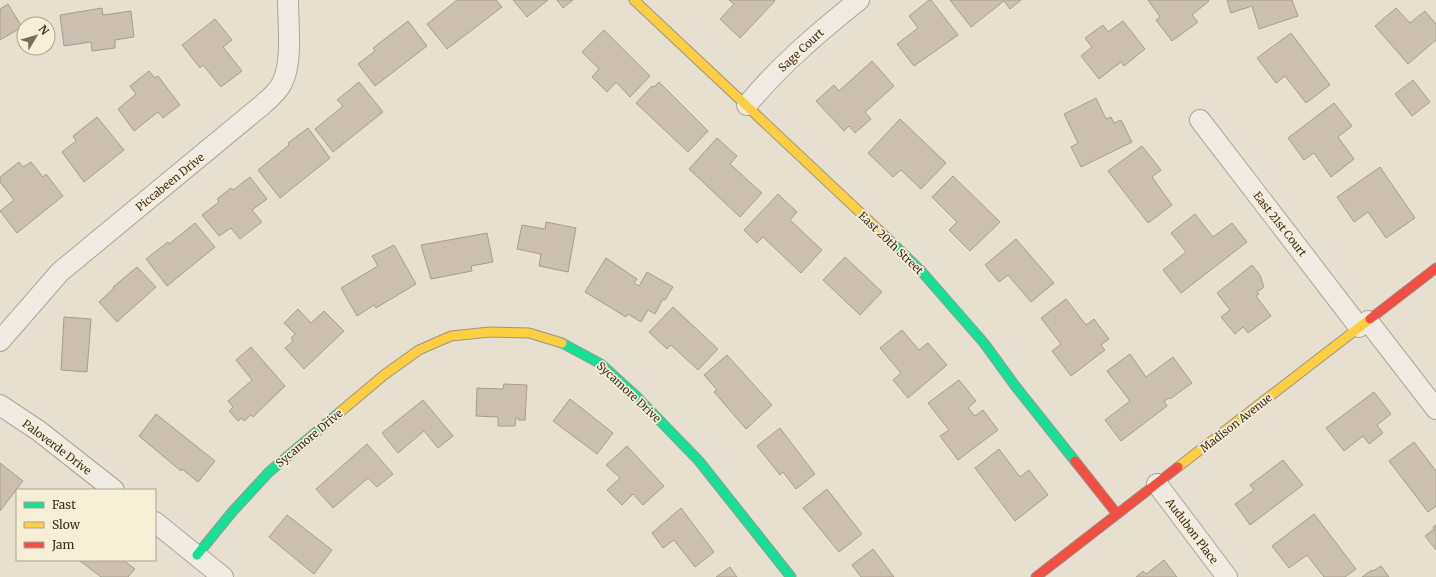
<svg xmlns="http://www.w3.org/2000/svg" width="1436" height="577" viewBox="0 0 1436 577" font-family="Merriweather,serif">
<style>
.building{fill:#cbbfb2;stroke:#a89c90}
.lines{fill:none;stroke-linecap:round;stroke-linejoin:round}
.street-casing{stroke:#ada599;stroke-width:22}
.fast-casing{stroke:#9c958a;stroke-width:11}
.slow-casing{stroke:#9c958a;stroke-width:11}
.jam-casing{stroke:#9c958a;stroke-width:11}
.street{stroke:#efebe3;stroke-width:20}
.fast{stroke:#16e098;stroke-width:9}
.slow{stroke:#ffcf43;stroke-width:9}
.jam{stroke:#f24e42;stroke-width:9}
.labels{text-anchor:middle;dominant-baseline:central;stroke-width:3.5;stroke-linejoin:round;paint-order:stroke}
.street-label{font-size:11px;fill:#3d2e20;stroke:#f7eed8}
</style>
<rect width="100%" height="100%" fill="#e7e0d1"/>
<!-- building -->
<path class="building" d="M457 0H496L502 7 447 49 427 24Z
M513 0H548L527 17Z
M557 0H573L563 8Z
M729 0H774L775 1 740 38 720 19 734 4Z
M929 0H931L958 35 914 66 897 44 918 28 909 16Z
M950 0H1021L1010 9 1004 1 971 27Z
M1148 0H1208L1209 1 1192 15 1198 22 1172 41 1156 20 1160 17Z
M1227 0H1292L1298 16 1259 29 1252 6 1231 13Z
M8 4 22 27 0 40V9Z
M102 8 103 15 131 11 134 37 115 40V48L92 51 91 42 64 46 60 15Z
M1396 8 1410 23 1425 11 1436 24V40L1408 64 1375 26Z
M215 19 232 40 223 47 242 71 221 87 203 65 200 68 182 45Z
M408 21 427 46 375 86 358 64 375 51 373 48Z
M1123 21 1145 49 1124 66 1121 62 1099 79 1081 56 1092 47 1085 38 1103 25 1108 32Z
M604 30 650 76 630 97 616 82 607 92 592 77 599 69 582 52Z
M1291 33 1330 85 1306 103 1285 76 1276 83 1257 58Z
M872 61 894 86 865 112 871 119 855 133 849 126 844 131 816 101 834 85 839 91Z
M149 71 155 78 158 76 180 105 163 118 158 112 134 131 118 109 136 94 130 86Z
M1413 80 1430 102 1412 116 1395 94Z
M359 82 383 112 333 152 315 129 343 106 337 100Z
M659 82 708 131 688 152 636 103 652 86 654 87Z
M1096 98 1106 119 1111 117 1114 123 1121 120 1132 142 1081 167 1071 147 1078 143 1064 114Z
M1334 103 1352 126 1338 137 1354 159 1331 177 1314 153 1304 160 1288 138Z
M97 117 124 150 84 182 62 152 76 141 73 136Z
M900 119 946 163 921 189 901 170 893 177 868 153Z
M308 128 330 158 280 198 258 170 289 145 288 143Z
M717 138 737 156 730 164 762 193 740 217 689 169Z
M1142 146 1161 170 1152 177 1172 205 1148 223 1108 171Z
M19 162 23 167 31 162 43 177 46 174 63 196 17 233 0 211 14 200 0 182V177Z
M1380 167 1415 218 1386 238 1368 212 1354 222 1337 197Z
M953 176 1000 222 970 251 949 230 957 222 932 197Z
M250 177 267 199 252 210 262 222 240 239 231 228 219 236 202 215 219 202 217 199 231 188 233 190Z
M778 194 797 212 790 220 822 250 801 273 763 237 757 243 744 230Z
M1195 214 1213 237 1232 223 1247 242 1181 293 1163 270 1186 252 1171 233Z
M546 222 576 228 568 272 539 266 541 254 517 249 522 225 545 229Z
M195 223 215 247 167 286 146 259 168 242 169 244Z
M487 233 493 262 471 266 472 271 431 279 421 245Z
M1016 239 1054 283 1031 302 1008 275 999 282 985 265Z
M394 245 416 284 376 308 374 305 357 316 341 288 378 266 372 256Z
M845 257 882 292 860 315 823 280Z
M606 258 637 279 634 283 639 286 647 272 673 287 665 300 663 299 655 314 648 310 641 322 628 314 626 317 585 292Z
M1252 265 1260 275 1264 287 1257 292 1259 294 1256 296 1271 316 1248 333 1243 327 1235 334 1221 317 1230 310 1217 293Z
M137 267 156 287 117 322 99 302 114 288 113 287Z
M1066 299 1086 325 1094 319 1109 339 1101 345 1105 350 1071 376 1052 351 1061 344 1041 318Z
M673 307 718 349 698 370 671 345 667 349 649 332Z
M298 309 311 323 324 311 344 331 304 369 285 348 293 341 291 338 295 334 284 323Z
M64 317 91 319 87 372 61 370Z
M902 330 919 350 928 343 947 365 908 398 893 380 901 373 880 348Z
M251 347 285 386 253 417 251 415 244 421 242 418 238 421 229 411 233 407 228 401 252 380 236 360Z
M1130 354 1146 377 1173 357 1192 383 1170 399 1169 398 1164 401 1167 406 1121 441 1105 420 1130 401 1107 371Z
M727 355 772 405 746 429 714 392 717 390 704 375Z
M959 380 976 401 968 408 975 416 983 410 998 430 958 460 940 436 949 430 928 403Z
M504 384 527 385 525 420H518L519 418H516L515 426H498V417L476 416 477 388 503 389Z
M1374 392 1391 414 1377 425 1383 433 1369 444 1363 436 1344 451 1326 428Z
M570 399 613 433 597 454 553 421Z
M423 400 453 436 438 448 424 431 398 453 382 433Z
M156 414 215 461 198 482 182 469 181 471 139 436Z
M780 428 815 474 796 489 783 472 780 475 757 446Z
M1414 442 1436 471V506L1428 512 1389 461Z
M367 444 393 474 377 487 368 478 333 508 316 489Z
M627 446 664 486 643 505 633 494 622 505 607 490 620 478 606 465Z
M999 449 1020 477 1029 470 1048 495 1015 521 975 468Z
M1283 460 1303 485 1250 525 1235 504 1254 490 1250 485Z
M0 463 23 481 0 511Z
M827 489 862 534 839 552 803 508Z
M681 508 714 552 695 567 674 540 663 548 652 533Z
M1314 514 1356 569 1345 577H1324L1307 555 1289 568 1272 546Z
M287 515 332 550 314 574 269 537Z
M1436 525V550L1425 536 1434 529 1433 527Z
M873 549 894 577H861L852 565Z
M79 560H123L135 569 128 577H101Z
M1164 560 1177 577H1136L1143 571 1146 574Z
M1381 566 1389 577H1362L1372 570 1373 571Z
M730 567 737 577H716Z"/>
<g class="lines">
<defs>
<path id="street" d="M747 105C780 65 819 32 859 0
M1200 120 1359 327
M1368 321 1436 409
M0 341 60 272 261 106C268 100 278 92 282 83 293 62 288 24 288 0
M0 405 39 431 114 490
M1157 484 1227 577
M155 522 223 577"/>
<path id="fast" d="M883 234 922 272 984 343 1016 387 1075 461
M562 343 601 364 635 395 699 461 791 577
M197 555 233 511 269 472 340 412"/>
<path id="slow" d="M634 0 883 234
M340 412 384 375 419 350 451 336 490 332 529 333 562 343
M1178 467 1370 319"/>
<path id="jam" d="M1370 319 1436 268
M1075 461 1117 514
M1036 577 1178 467"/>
</defs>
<!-- street casing -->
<use href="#street" class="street-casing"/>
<!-- fast casing -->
<use href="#fast" class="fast-casing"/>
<!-- slow casing -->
<use href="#slow" class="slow-casing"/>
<!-- jam casing -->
<use href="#jam" class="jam-casing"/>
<!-- street -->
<use href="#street" class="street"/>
<!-- fast -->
<use href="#fast" class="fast"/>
<!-- slow -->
<use href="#slow" class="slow"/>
<!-- jam -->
<use href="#jam" class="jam"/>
</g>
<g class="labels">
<!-- street labels -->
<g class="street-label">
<text transform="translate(801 50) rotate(-43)">Sage Court</text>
<text transform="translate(170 182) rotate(-39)">Piccabeen Drive</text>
<text transform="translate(1280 224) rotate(52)">East 21st Court</text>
<text transform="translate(891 243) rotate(44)">East 20th Street</text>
<text transform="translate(629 392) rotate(43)">Sycamore Drive</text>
<text transform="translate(1236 423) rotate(-38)">Madison Avenue</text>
<text transform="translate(309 438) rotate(-40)">Sycamore Drive</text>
<text transform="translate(57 447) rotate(37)">Paloverde Drive</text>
<text transform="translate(1192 531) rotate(53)">Audubon Place</text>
</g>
</g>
<!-- legend -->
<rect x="16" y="489" width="140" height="72" fill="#f7eed8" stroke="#ada18e"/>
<rect x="24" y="502" width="20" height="6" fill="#16e098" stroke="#ada18e"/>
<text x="52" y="509" font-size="12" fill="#3d2e20">Fast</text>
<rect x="24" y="522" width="20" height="6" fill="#ffcf43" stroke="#ada18e"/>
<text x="52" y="529" font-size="12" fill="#3d2e20">Slow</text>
<rect x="24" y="542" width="20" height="6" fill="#f24e42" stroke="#ada18e"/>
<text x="52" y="549" font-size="12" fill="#3d2e20">Jam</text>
<!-- north arrow -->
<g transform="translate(36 36) rotate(52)"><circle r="19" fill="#f7eed8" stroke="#ada18e"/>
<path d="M0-3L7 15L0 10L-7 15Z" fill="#786c5e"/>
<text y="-6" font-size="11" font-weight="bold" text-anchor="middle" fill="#3d2e20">N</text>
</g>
</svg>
